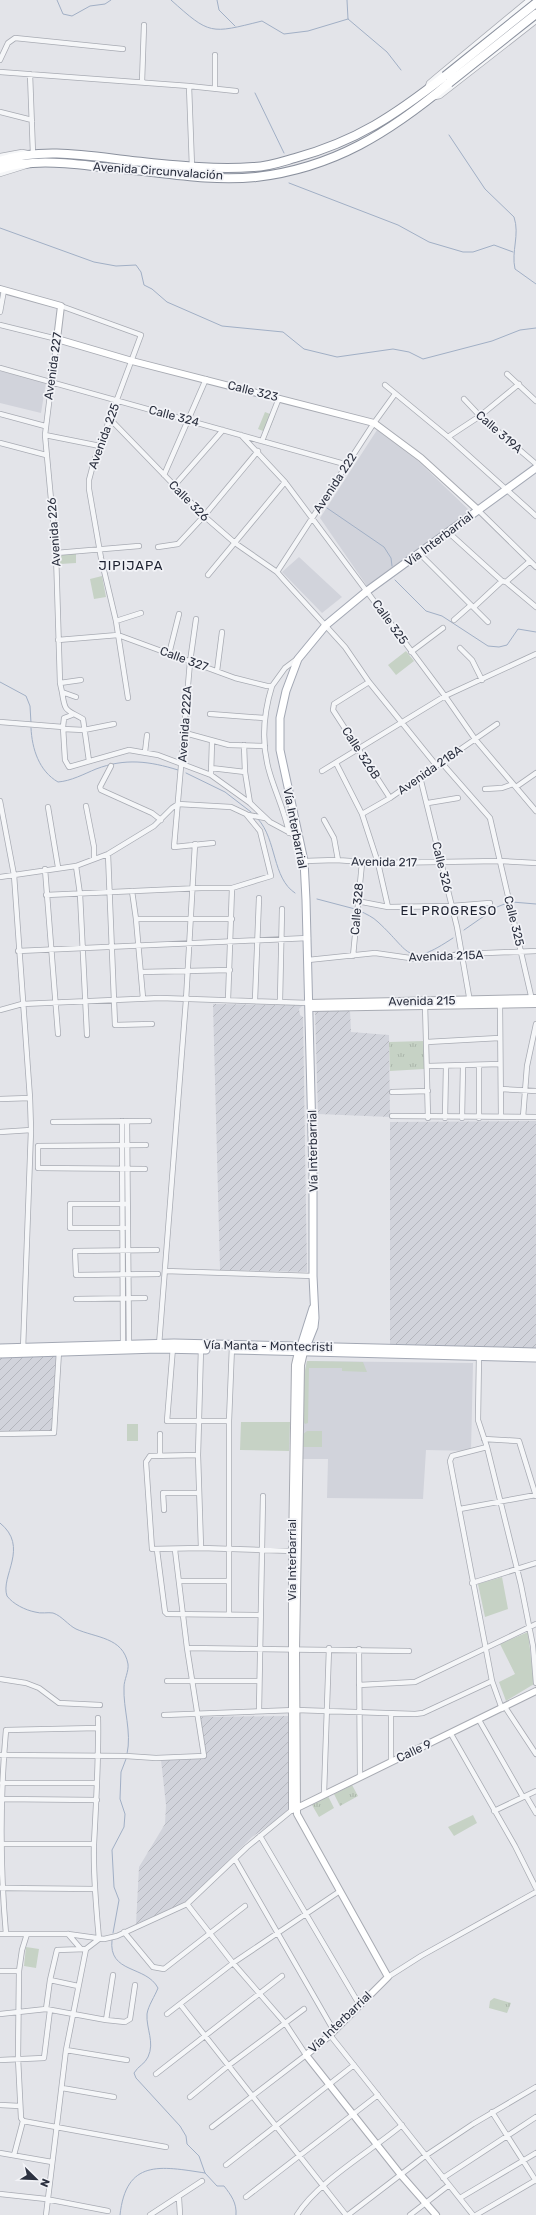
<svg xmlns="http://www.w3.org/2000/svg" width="536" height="2215" viewBox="0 0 536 2215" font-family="Rubik,sans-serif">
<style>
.built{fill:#d1d3db}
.industrial{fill:url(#industrial-furrows)}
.grass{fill:#c6d2c5}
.park{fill:url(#park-tufts)}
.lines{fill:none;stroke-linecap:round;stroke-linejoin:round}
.stream{stroke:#a1afc5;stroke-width:1}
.street-casing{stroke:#a8abb3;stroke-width:6}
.secondary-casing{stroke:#a8abb3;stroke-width:8}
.primary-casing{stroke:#a3a8b4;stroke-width:9}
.highway-casing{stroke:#8b919e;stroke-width:10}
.street{stroke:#f5f6f8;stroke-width:4.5}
.secondary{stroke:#fff;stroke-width:6}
.primary{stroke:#fff;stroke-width:7}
.highway{stroke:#fff;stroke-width:8}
.highway-bridge-casing{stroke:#8b919e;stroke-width:10;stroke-linecap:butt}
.highway-bridge{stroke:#fff;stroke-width:8}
.labels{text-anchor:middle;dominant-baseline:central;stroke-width:3.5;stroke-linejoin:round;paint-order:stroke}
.street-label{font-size:12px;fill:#2c3140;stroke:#f2f3f7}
.neighbourhood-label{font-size:13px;letter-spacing:1px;fill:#1e2231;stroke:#f2f3f7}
</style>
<defs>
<pattern id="industrial-furrows" width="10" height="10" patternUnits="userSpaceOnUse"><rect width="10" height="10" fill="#d1d3db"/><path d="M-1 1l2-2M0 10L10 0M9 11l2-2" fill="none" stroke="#b4b6bd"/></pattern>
<pattern id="park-tufts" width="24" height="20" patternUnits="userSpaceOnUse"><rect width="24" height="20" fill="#c6d2c5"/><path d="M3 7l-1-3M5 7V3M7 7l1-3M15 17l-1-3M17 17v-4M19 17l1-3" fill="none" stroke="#aab5aa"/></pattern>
</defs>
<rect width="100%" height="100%" fill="#e3e4e9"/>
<!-- built -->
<path class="built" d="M0 371 46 382 41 413 0 403Z
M377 430 418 461 470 511 367 586 320 518Z
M299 557 342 597 322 613 282 572Z
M307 1361 473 1363 471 1451 426 1450 423 1499 327 1498 328 1459H302L304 1376Z"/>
<!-- industrial -->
<path class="industrial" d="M213 1004 303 1005 299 1009 300 1015 303 1017 307 1272 220 1270Z
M315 1010H350L351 1032 389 1035 390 1117 318 1114Z
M536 1121V1351L390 1346V1122Z
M0 1356H60L55 1434 0 1433Z
M288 1716 289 1811 252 1837 186 1902 136 1924 139 1867 165 1824 166 1805 161 1760 206 1758 200 1717Z"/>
<!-- grass -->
<path class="grass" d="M265 412 275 416 268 433 258 429Z
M76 553V563L60 564V554Z
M102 576 106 597 94 599 90 579Z
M406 651 414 661 396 675 388 665Z
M307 1361 363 1362 367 1372 342 1371V1368H309L308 1423 305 1424 303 1421 304 1376Z
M241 1422H290L289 1451 240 1450Z
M127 1424H138V1441H127Z
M307 1431H322V1447H302V1435Z
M502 1577 508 1609 485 1617 478 1584Z
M528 1632 534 1684 506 1701 499 1682 515 1674 500 1644Z
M473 1815 477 1823 454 1836 448 1827Z
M26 1947 39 1949 36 1968 24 1966Z"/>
<!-- park -->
<path class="park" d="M424 1041V1069L390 1071 389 1042Z
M352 1785 358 1796 340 1806 334 1794Z
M328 1796 334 1808 319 1817 312 1805Z
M494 1998 511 2003 507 2013 489 2008 490 2001Z"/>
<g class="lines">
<!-- stream -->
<path class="stream" d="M57 0 63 14 72 16 90 6 105 4 111 0
M171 0C210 35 210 34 262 21L284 34 308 31 348 19
M217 0 219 10 235 26
M347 0 348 19 387 52 401 70
M255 93 284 153
M449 135 485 189 514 217C520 235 511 251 515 269L536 284
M289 183 398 225 429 242 463 252H473L494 245 513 252
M0 228 94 262 116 266 136 265 141 272 144 285 152 289 167 302 222 326 283 332 304 349 337 357 393 349 409 352 423 359 492 341 520 330 536 328
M327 508 384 547 391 558 392 566
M395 580 426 611 442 616 488 646 499 647 507 645 518 629 536 632
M0 682 26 696 30 706 31 723
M31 728C32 749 39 771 58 782 71 781 84 774 96 769 125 758 149 761 178 770
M186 773 225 792 251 812
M258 819C277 840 272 878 295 893
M317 899 355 909
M512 902 536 904
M360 911C366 914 373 917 378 922 412 953 406 969 453 938
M464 930 497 907 507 903
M0 1523C30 1547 0 1576 7 1596 13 1604 25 1610 35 1612 41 1614 48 1612 53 1613 62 1616 68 1625 76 1629 96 1638 123 1637 128 1664 129 1671 124 1680 124 1687 123 1709 132 1732 127 1754
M113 1933 119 1900 114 1887 112 1850 124 1827 125 1814 120 1799 121 1772 126 1759
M112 1940C108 1974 146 1965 158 1988 155 1996 148 2006 147 2014 146 2029 155 2042 148 2057 145 2064 138 2066 134 2073L136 2078 180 2126 186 2136 187 2144 199 2156 205 2173 217 2186H224C231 2195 237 2203 236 2215
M120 2215C126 2159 160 2166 205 2173"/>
<defs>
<path id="street" d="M215 55V88
M0 60 8 43 15 38 123 49
M0 72 189 86 192 167
M142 82 144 25
M189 86 236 91
M427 89 429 83 436 77 529 0
M435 97 440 96 536 21
M0 112 32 120
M0 156 22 152 33 154 30 74
M0 174 29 165
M61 306 141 335 94 461 89 480V489L101 558 116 621 128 698
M0 312 4 290
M0 325 57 339 45 435 56 553 60 683 81 680
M0 368 348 465
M507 374 536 401
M385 385 448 437 536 516
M464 399 480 416 536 464
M0 414 45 426
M110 419 204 516 235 543 277 572 284 580 345 647 369 682 436 765
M45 435 100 446
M241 435 285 482 445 696 475 739 536 811
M448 437 480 416 519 384
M262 441 279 398
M0 443 46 455
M164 475 206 379
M174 486 223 430
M478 510 536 567
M448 532 502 581 506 582 536 607
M158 547 178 544 204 516 258 451
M56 553 139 546
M420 554 488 622
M277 572 374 423 395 394
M208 575 285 482
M506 582 530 561
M474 607 502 581
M196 619 190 662 174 847 213 843
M454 620 471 605
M116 621 141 613
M58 640 118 635 235 678 267 686H272L285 668 297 659
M460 648 472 660 482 680
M411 652 443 628
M169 654 179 614
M217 671 222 632
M369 682 334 704 333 710 390 798
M60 683 62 692 76 697
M272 686C263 715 261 745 270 774 276 794 285 812 289 833
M62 692C65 713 66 709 83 719L89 761
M210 714 264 718
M0 722 63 727 65 760 69 767 129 750 158 755 211 775 250 803 270 822 298 837
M63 727 64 718 72 715
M63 729 84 730 114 724
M185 733 229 745 265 746
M244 745 245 772 250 803
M145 752 147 735
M441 762 490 818 532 1000
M336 763 362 814 378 863 388 907
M111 766 100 787 101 790 152 813 161 820
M211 768 245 772
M322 771 445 696 536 654
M211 775 212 741
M420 777 457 927 470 1002
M516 787 536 773
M485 789 502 788 513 784
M0 801 14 875 30 1098 31 1130 23 1349
M428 803 458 798
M86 806 94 847V859
M48 807 58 867
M362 814 390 798 497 724
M248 815 265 818
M324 820 334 838 338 860
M108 854 115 1025 152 1024
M304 861 336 860 378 863 499 861 536 863
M76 866 80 894 87 1035
M45 869 58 1034
M0 877 76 866 108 854 154 826 172 808 178 804 231 807 246 814 260 831 271 876 232 888H201L46 895
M132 891 136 919
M357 901 388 907 452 906 490 903
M18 951 308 938
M353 956 362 863
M308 960 375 953 417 959 462 954 536 951
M141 972 230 970
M143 998 136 919H232
M228 1000 232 888
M255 1000 259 898
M280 1001 282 909
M425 1003 428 1118
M500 1005 501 1117
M0 1010 22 1004 160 998 309 1003
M427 1042 499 1038
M479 1065V1118
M428 1066 500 1064
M501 1089 536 1091
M392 1092 428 1091
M0 1099 30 1098
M392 1116 536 1117
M523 1117 527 1066 536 1024
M445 1118 446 1066
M462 1118 463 1066
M122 1121 123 1346
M127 1121 129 1346
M53 1122 149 1121
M0 1132 31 1130
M145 1169 38 1168V1146L146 1145
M124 1228H70V1204H125
M157 1250 75 1251 76 1275 158 1274
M165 1271 313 1276
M76 1299 145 1298
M159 1345 186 1000 195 844
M173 1347 167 1421H229
M201 1348 198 1455 201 1548 294 1551
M479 1355 478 1420 487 1447 521 1585 533 1646 536 1683
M0 1434 54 1433 59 1351
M484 1439 519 1441 536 1496
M487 1447 452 1456 450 1461 492 1681 502 1709
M160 1455V1434
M198 1455 150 1456 146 1462 152 1549 201 1548
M460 1509 536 1495
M164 1510 163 1493H199
M157 1550 165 1612 167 1614 260 1615
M179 1581H229
M472 1583 536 1563
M229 1615V1421L232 1346
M187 1648 409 1651
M359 1649 360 1777
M0 1679 26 1683 39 1688 59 1703 100 1705
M167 1681H259
M359 1685 415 1682 536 1624
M505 1707 536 1754
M259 1711 263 1496
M391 1714V1762
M164 1715 296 1710 415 1714 423 1713 492 1681
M98 1718C99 1760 96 1802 94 1844 93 1875 96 1907 99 1939
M479 1720 523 1797
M451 1734 515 1846 536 1888
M0 1755 126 1756 156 1758 204 1756 187 1648 175 1550
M2 1783H97
M324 1793 329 1648
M526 1796 536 1813
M0 1799 97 1800
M494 1811 536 1791
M260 1836 359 2004
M0 1844H94
M235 1859 334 2031
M0 1888 95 1889
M187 1904 233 1963 285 2023 306 2055 212 2127
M124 1932 153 1967 164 1969 245 1906
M0 1934H68L104 1939 117 1936 187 1904 247 1847 292 1810
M6 1934C0 1866 0 1797 6 1730L98 1728
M68 1934 81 1949
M0 1971H19L22 1950 27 1934
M388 1977 421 1956 536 1892
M50 1980 78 1986
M180 2004 346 2215
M46 2009 50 1980 57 1950 86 1949 99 1939
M0 2014 46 2009 106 2020 113 1975
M167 2014 233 1963 340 1891
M106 2020 125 2022 130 2019 135 1985
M330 2035 473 2215
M66 2050 127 2060
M0 2060 44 2058 50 2010
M156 2074 282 1976
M62 2088 114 2097
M190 2097 229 2065 304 2009
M0 2105 20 2106
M492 2112 536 2181
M23 2121 166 2147
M0 2153 52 2162
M14 2155 23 2121 21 2118 18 2058 19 1971
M226 2165 354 2065
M443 2178 536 2117
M0 2194 46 2199 108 2211
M246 2197 378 2095
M179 2198 180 2215
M460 2198 536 2153
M46 2215 66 2050 86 1949
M150 2215 202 2181
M297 2215C317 2182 371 2151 402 2125
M348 2215 425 2156 473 2124 536 2087
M410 2215 449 2185
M476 2215 536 2180"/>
<path id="secondary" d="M0 289 61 306 57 339 132 361 374 423 421 458 478 510
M309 1003 536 998
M309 1008 536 1004
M304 1352 301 1365 300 1428 296 1649 297 1814 388 1977 330 2035 306 2055 401 2175 436 2215
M295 1809 536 1691
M292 1810V1551L295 1365 298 1352"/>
<path id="primary" d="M0 1348 174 1343 536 1352
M300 1349 313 1308
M234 1350 536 1358
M304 1352 314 1327 315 1318 313 1276V1175L306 900 304 861 280 750V718L286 691 298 659 326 625 367 591 536 468
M0 1354 158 1349 206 1350"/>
<path id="highway" d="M0 161C43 147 89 156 132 161 172 165 213 170 253 167 267 167 281 162 295 158 357 141 395 115 445 76
M0 169C36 157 77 165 114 168 161 172 209 182 256 177 334 168 390 132 449 83"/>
</defs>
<!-- street casing -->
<use href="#street" class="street-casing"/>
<!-- secondary casing -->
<use href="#secondary" class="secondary-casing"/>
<!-- primary casing -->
<use href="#primary" class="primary-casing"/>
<!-- highway casing -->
<use href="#highway" class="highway-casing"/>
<!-- street -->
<use href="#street" class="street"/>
<!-- secondary -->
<use href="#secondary" class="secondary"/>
<!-- primary -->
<use href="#primary" class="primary"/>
<!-- highway -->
<use href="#highway" class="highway"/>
<defs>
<path id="highway-bridge" d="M445 76 536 3
M449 83 536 14"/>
</defs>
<!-- highway-bridge casing -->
<use href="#highway-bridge" class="highway-bridge-casing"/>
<!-- highway-bridge -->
<use href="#highway-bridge" class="highway-bridge"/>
</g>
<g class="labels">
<!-- street labels -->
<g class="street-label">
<text transform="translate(158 171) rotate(4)">Avenida Circunvalación</text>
<text transform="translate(53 366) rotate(-82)">Avenida 227</text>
<text transform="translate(253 391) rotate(14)">Calle 323</text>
<text transform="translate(174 416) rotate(15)">Calle 324</text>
<text transform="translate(499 432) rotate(41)">Calle 319A</text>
<text transform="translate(104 436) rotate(-70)">Avenida 225</text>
<text transform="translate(335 483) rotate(-57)">Avenida 222</text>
<text transform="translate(189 501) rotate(45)">Calle 326</text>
<text transform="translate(54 532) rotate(-94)">Avenida 226</text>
<text transform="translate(439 539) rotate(-37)">Vía Interbarrial</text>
<text transform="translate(390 622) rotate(54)">Calle 325</text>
<text transform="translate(184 659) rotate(20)">Calle 327</text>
<text transform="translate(185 724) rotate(-86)">Avenida 222A</text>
<text transform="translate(361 753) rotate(57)">Calle 326B</text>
<text transform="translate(430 770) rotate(-35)">Avenida 218A</text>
<text transform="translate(295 828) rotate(79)">Vía Interbarrial</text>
<text transform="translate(384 862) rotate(1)">Avenida 217</text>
<text transform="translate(442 867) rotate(76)">Calle 326</text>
<text transform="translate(357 909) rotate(-85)">Calle 328</text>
<text transform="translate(514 921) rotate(76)">Calle 325</text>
<text transform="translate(446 956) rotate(-2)">Avenida 215A</text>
<text transform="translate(422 1001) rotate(-1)">Avenida 215</text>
<text transform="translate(313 1151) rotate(-91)">Vía Interbarrial</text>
<text transform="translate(268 1346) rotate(1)">Vía Manta - Montecristi</text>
<text transform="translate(292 1560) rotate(-90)">Vía Interbarrial</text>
<text transform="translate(414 1751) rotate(-25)">Calle 9</text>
<text transform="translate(340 2022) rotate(-44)">Vía Interbarrial</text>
</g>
<!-- neighbourhood labels -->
<g class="neighbourhood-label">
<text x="131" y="565">JIPIJAPA</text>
<text x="449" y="910">EL PROGRESO</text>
</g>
</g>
<!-- north arrow -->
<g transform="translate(36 2179) rotate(113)" stroke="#f2f3f7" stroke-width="3" paint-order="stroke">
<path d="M0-3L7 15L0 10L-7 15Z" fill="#2c3140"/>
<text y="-6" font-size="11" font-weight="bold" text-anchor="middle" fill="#2c3140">N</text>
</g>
</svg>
